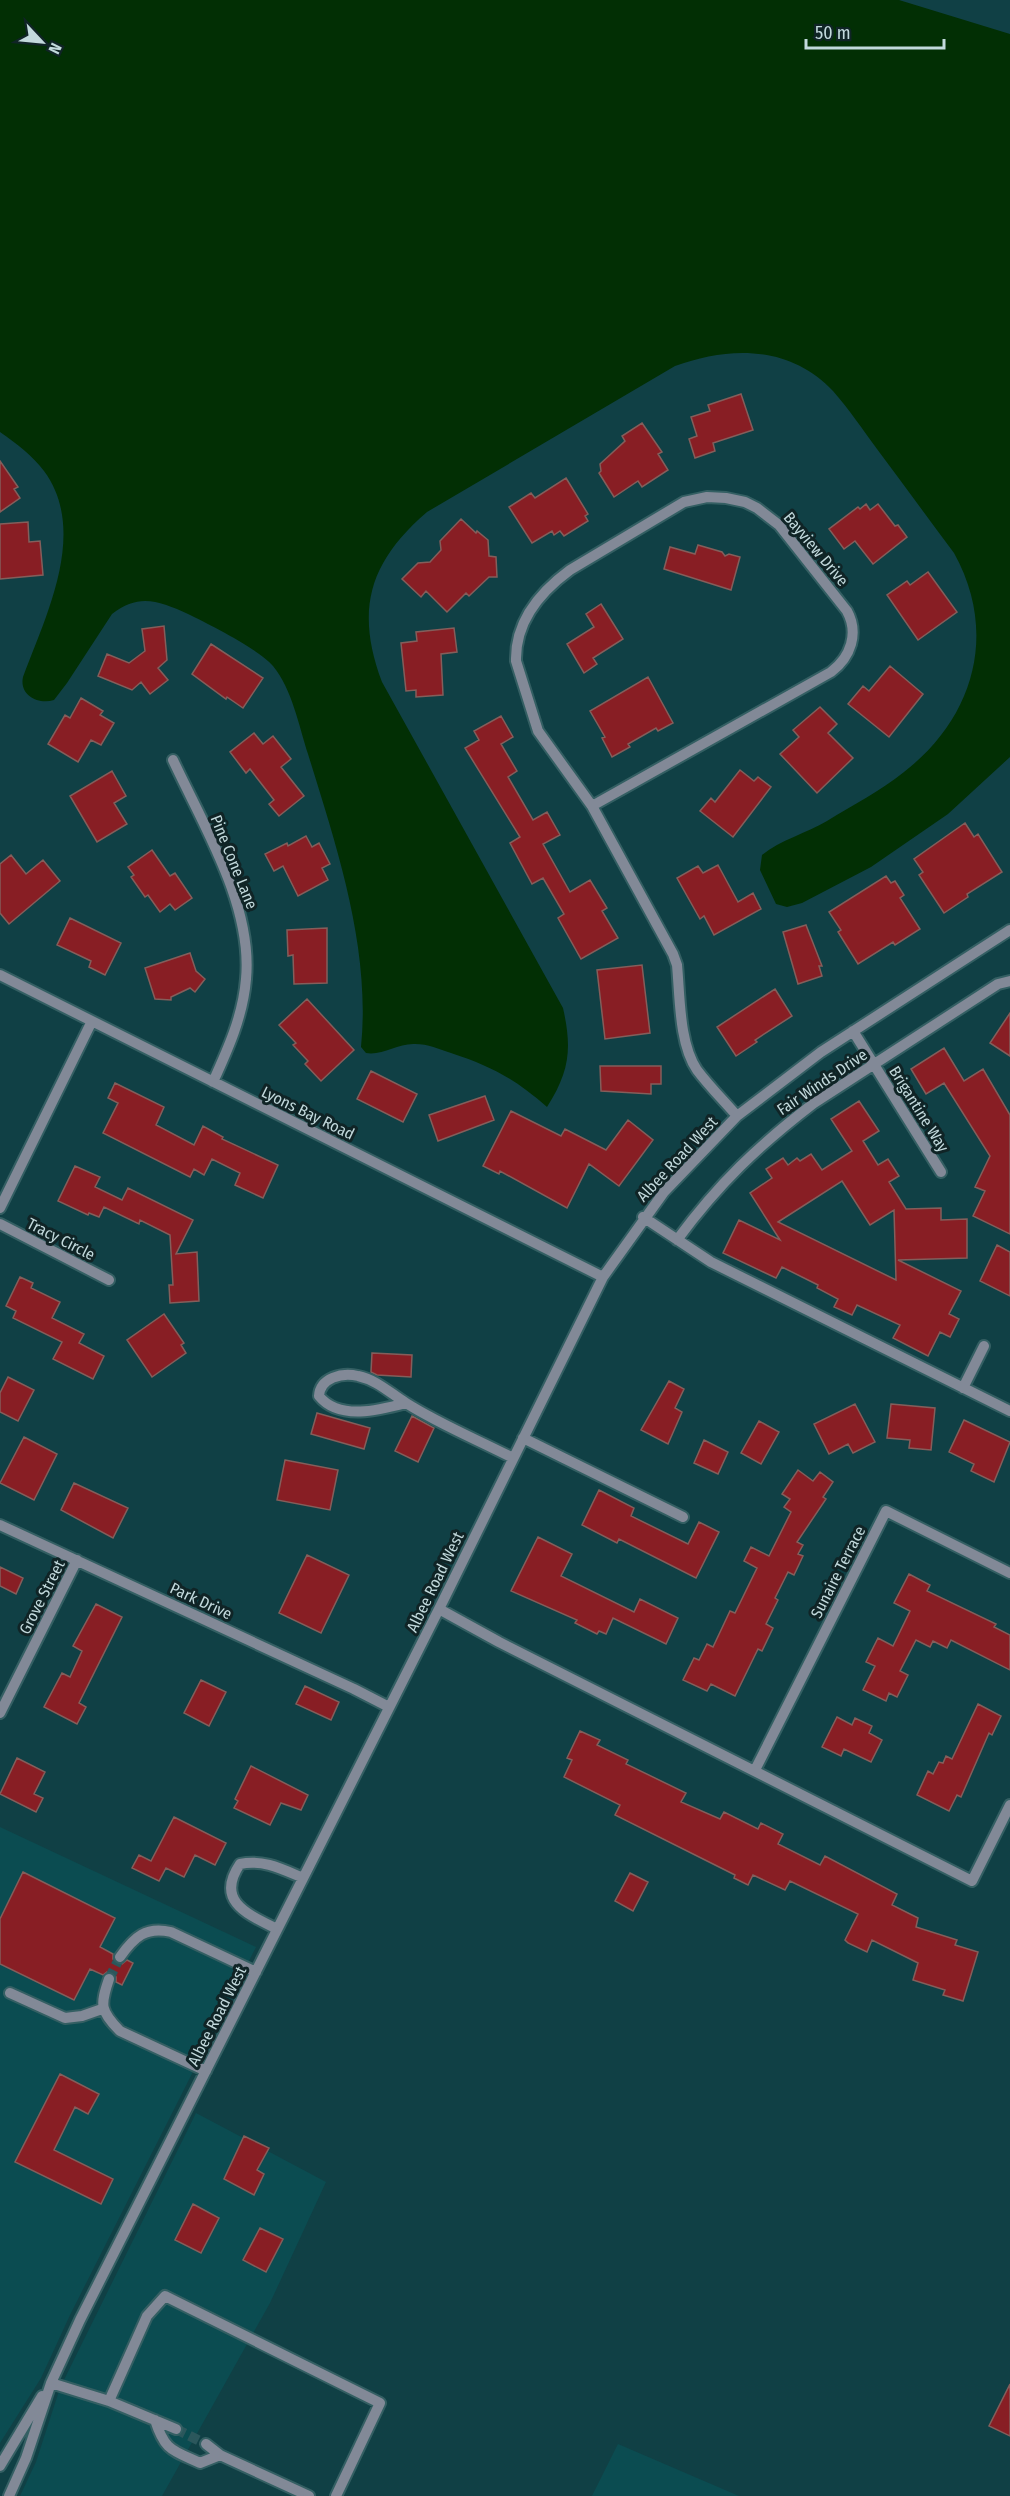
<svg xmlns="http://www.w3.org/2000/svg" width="1010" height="2496" viewBox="0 0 1010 2496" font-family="'Fira Sans Condensed',sans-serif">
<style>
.built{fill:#0b4c51}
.water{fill:#022f04}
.building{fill:#881e24;stroke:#845e5b;stroke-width:1.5;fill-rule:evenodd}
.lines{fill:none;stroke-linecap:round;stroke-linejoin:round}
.minor-tunnel{stroke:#2b575c;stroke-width:10;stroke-dasharray:10 5;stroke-linecap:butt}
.minor-casing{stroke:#345f63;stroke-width:14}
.minor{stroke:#828997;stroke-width:10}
.labels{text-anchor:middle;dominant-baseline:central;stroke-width:6;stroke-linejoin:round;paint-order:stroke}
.street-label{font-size:16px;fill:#c2d9dc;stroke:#102426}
</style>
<rect width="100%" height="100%" fill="#104045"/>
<!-- built -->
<path class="built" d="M0 1827 256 1947 70 2315 41 2378 0 2443Z
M196 2113 326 2182 270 2303 162 2496H20L36 2462 60 2388Z
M618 2444 739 2496H592Z"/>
<!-- water -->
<path class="water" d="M0 0H899L1010 34V757L948 814 871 867 802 903 787 907 776 904 760 870 762 855C780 840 807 833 827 821 853 805 880 791 904 772 975 717 998 632 954 553 928 518 903 484 877 449 863 430 849 409 833 391 790 345 729 346 675 366L427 512C369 562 355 610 382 682L563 1008C572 1048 570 1071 547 1107 515 1079 491 1066 451 1053 439 1049 428 1044 415 1044 398 1043 382 1056 366 1053L361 1047C371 948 337 848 308 754 299 726 292 689 273 666 258 649 209 624 188 614 159 601 139 593 112 614L67 683 54 700C38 705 19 695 23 677 45 617 89 532 44 471 33 456 16 443 0 432Z"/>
<!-- building -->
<path class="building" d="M741 394 753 430 713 443 715 451 695 458 689 439 697 436 691 417 710 411 708 405Z
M642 423 662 452 658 454 668 470 642 487 638 481 614 497 599 473 601 471 600 464 625 441 622 436Z
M0 461 18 487 14 489 20 498 0 512Z
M566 478 588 514 585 516 588 521 564 536 560 531 554 535 552 531 532 543 509 507 531 493 535 498Z
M866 504 870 510 878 504 895 526 898 525 907 537 873 564 855 541 844 549 829 529 858 507 860 509Z
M461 519 476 533 477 531 488 540 489 556 496 557 497 577H489L469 596 466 593 447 612 426 591 421 597 402 579 418 563 430 562 441 550 440 541Z
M28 522 29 542 40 541 43 575 0 579V524Z
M698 545 722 552 725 556 729 554 740 557 731 590 664 569 670 547 695 554Z
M928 572 957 612 918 640 887 595 907 581 910 585Z
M601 604 623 639 593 658 597 664 584 673 567 644 594 627 586 614Z
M164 626 167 660 158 668 168 680 150 694 141 682 132 690 98 676 107 654 129 663 145 651 142 629Z
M454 628 457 652 441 654 443 695 416 697V690L406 691 401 643 417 641 416 632Z
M211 644 263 678 243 708 227 697 226 699 192 674Z
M890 666 923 694 889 737 848 704 863 686 869 691Z
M648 677 673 723 658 731 656 728 628 744 630 747 612 757 602 738 605 737 590 711Z
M81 698 103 711 100 715 114 723 101 745 91 740 78 762 48 744 65 715 70 718Z
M820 707 837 724 828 733 853 758 817 793 780 754 799 737 793 730Z
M501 716 513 737 501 744 517 771 508 777 533 820 547 812 560 835 543 844 570 892 590 880 607 908 602 911 618 938 581 959 558 918 564 914 543 878 532 884 510 843 520 837 465 748 479 740 474 731Z
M254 733 263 744 273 736 291 759 281 767 304 796 279 816 269 804 274 800 250 769 246 773 230 752Z
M740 770 754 781 758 777 771 787 733 837 700 811 711 798 715 802Z
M112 771 126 796 114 803 127 824 97 842 70 796Z
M965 823 974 837 978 834 1002 872 967 894 968 897 944 913 919 875 923 872 914 859Z
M306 836 312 847 319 843 330 864 322 868 328 880 298 896 283 866 274 871 265 854 287 843 288 846Z
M152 850 170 876 175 873 192 898 175 910 170 904 160 912 148 895 145 897 131 877 134 875 128 867Z
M11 855 26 874 43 860 60 881 9 924 0 913V864Z
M718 865 738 902 753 893 761 909 714 935 704 916 700 919 677 878 698 866 703 873Z
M886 876 891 883 895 881 904 895 900 898 920 929 895 945 893 942 858 964 838 932 841 930 829 912Z
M70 918 121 943 105 975 89 967 91 961 57 945Z
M806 925 822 966H819L822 976 798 984 783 932Z
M327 928V983L294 984 293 955 288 956 287 930Z
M190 953 196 971 205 979 195 992 190 988 171 997V1000L155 999 145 968Z
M642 965 650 1033 605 1039 597 970Z
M775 989 792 1016 755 1040 757 1042 736 1056 717 1027Z
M307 999 354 1050 321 1081 305 1064 308 1061 293 1045 296 1043 279 1025Z
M1010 1013V1056L990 1043Z
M944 1048 964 1081 983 1069 1010 1115V1234L973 1216 985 1191 975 1187 990 1156 944 1083 926 1094 911 1069Z
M600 1066H661V1084H651V1094L601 1091Z
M371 1071 417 1094 403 1122 357 1099Z
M115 1083 164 1107 156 1125 194 1145 203 1126 223 1137 222 1139 278 1165 263 1198 235 1185 240 1173 212 1159 204 1175 194 1169 190 1177 103 1133 118 1103 108 1098Z
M485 1096 494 1120 438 1141 429 1115Z
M859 1101 879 1131 863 1141 878 1165 888 1159 899 1176 889 1182 906 1209 941 1208V1220L967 1219V1258L898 1260 961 1291 949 1314 959 1319 950 1337 940 1332 928 1356 893 1338 900 1325 857 1305 852 1315 834 1307 838 1299 817 1288 818 1285 782 1267 776 1278 723 1253 739 1220 780 1240 750 1193 772 1178 766 1169 783 1158 788 1165 797 1158 800 1161 811 1154 822 1170 852 1151 831 1119ZM842 1181 870 1225 894 1210 896 1280 778 1222Z
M511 1111 561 1136 565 1129 606 1150 628 1120 653 1140 619 1186 589 1164 567 1208 500 1171 499 1174 483 1166Z
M75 1166 100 1177 95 1187 122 1200 128 1188 193 1220 176 1254 197 1252 199 1301 170 1303 169 1285H173L170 1235 140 1220 139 1224 104 1207 99 1217 89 1213 88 1215 58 1201Z
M997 1245 1010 1252V1296L980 1281Z
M20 1277 33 1283 31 1288 60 1302 52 1318 84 1334 79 1343 104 1356 93 1379 53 1359 62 1342 13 1318 16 1311 6 1306Z
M164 1314 184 1343 181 1345 186 1353 152 1377 127 1340Z
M372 1353 412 1355 411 1377 377 1375 371 1372Z
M8 1377 34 1390 18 1421 0 1412V1393Z
M669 1381 684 1389 675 1408 682 1412 668 1444 641 1430Z
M855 1404 875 1442 853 1453 848 1444 829 1454 814 1424Z
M891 1404 935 1408 931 1450 909 1448 910 1440 887 1438Z
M317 1413 370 1428 364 1449 311 1434Z
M412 1416 434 1428 418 1462 395 1451Z
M964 1420 1010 1442 994 1482 971 1471 974 1464 949 1452Z
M759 1421 779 1432 761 1464 741 1453Z
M24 1437 57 1454 34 1500 0 1483Z
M704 1440 728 1452 718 1474 694 1463Z
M285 1460 338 1470 330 1510 277 1500Z
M798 1470 813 1481 820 1472 833 1482 823 1497 826 1499 797 1542 803 1545 798 1554 803 1556 794 1575 788 1572 775 1598 778 1600 766 1624 773 1628 762 1651 758 1649 735 1696 711 1684 707 1691 683 1680 694 1658 699 1660 707 1644 713 1647 730 1611 735 1613 757 1568 744 1561 751 1547 769 1556 791 1512 784 1507 790 1499 782 1494Z
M74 1483 128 1508 113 1538 61 1510Z
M599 1490 634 1508 631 1516 688 1544 699 1522 719 1532 696 1578 619 1539 617 1543 582 1525Z
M538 1537 572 1554 561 1576 634 1612 640 1599 678 1618 666 1644 613 1618 606 1634 599 1631 597 1634 575 1623 577 1620 511 1591Z
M307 1555 349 1575 321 1633 279 1613Z
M0 1567 23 1578 16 1594 0 1586Z
M909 1574 930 1585 927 1591 996 1624 994 1627 1010 1635V1670L951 1640 947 1648 933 1641 930 1647 916 1640 900 1671 908 1675 897 1697 889 1693 886 1701 863 1690 875 1666 866 1662 878 1638 893 1646 910 1611 894 1603Z
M96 1604 122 1617 79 1703 86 1707 77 1724 44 1707 62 1673 70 1677 82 1651 73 1646Z
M201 1680 226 1692 209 1726 184 1713Z
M305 1686 339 1702 331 1720 296 1704Z
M978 1704 1001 1716 992 1735 989 1733 961 1797 957 1795 949 1811 917 1795 928 1771 933 1774 939 1762 943 1763 946 1756 952 1759Z
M837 1717 852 1725 855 1718 872 1726 869 1733 882 1740 871 1762 844 1749 841 1756 822 1747Z
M580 1731 600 1740 597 1745 628 1760 626 1764 686 1793 681 1802 720 1819 724 1812 758 1829 761 1823 783 1834 778 1844 820 1865 825 1856 897 1894 892 1905 918 1918 916 1927 957 1940 955 1945 978 1952 963 2001 943 1995 945 1990 913 1980 918 1963 872 1940 867 1952 848 1943 845 1940 858 1914 790 1881 785 1890 753 1875 748 1885 734 1878 735 1875 615 1815 620 1805 564 1777 572 1760 567 1758Z
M17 1758 45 1772 34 1794 43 1798 36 1812 0 1794Z
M251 1766 308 1795 301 1810 281 1803 270 1825 234 1808 238 1801 235 1799Z
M174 1817 226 1843 215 1865 195 1855 184 1877 166 1868 159 1881 132 1868 139 1855 151 1861Z
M23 1872 115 1918 100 1947 113 1954V1959L116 1963 122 1964 127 1960 133 1963 122 1985 116 1982V1977L112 1972H107L103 1975 90 1969 74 2000 0 1964V1919Z
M630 1873 648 1882 633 1911 615 1901Z
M60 2074 99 2094 88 2114 75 2107 54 2150 113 2179 101 2204 15 2162Z
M244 2136 269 2148 257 2170 264 2174 254 2195 224 2179Z
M193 2204 219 2218 201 2253 175 2240Z
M260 2228 283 2239 266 2272 243 2260Z
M1010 2384V2436L989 2426Z"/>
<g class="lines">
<!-- minor-tunnel -->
<path class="minor-tunnel" d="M109 1979 120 1957
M176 2429 206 2444"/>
<defs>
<path id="minor" d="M173 760C203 825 253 905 246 979 243 1016 228 1049 213 1082
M592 806 831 672C851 657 859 633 847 611L779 525 757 508 745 502 726 498 707 497 684 502 570 570C540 592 515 622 516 661L538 731 592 806 673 954 677 965C680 996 679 1044 697 1070 709 1086 724 1101 737 1116
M0 975 603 1277
M853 1031 941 1172
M0 1208 92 1021
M643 1217 711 1262 1010 1411
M0 1224 109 1280
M677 1240C719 1183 758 1146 814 1103L998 984 1010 981
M963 1388 984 1346
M406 1403C380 1410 339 1421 319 1396 320 1378 342 1372 358 1376 377 1380 390 1393 406 1403 439 1424 478 1440 513 1458
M523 1438 683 1517
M0 1525 354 1689 389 1707
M439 1609 499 1642 972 1881 1010 1805
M0 1713 77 1560
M755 1770 886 1511 1010 1573
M277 1929C247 1914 215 1901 240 1864 263 1859 282 1869 303 1878
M120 1957C134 1937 146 1926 171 1932L256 1972
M109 1979C100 2005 100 2011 120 2031L206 2071
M10 1993 65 2018 82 2016 102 2009
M51 2383 109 2401 176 2429
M109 2401 147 2316 165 2296 380 2403 336 2496
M155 2420C165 2451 172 2450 200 2463L220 2455
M206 2444 220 2455 309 2496
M0 2466 42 2396
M9 2496 26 2458 51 2383 80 2320 439 1609 603 1277 664 1192 737 1116 821 1052 1010 930"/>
</defs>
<!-- minor casing -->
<use href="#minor" class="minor-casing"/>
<!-- minor -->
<use href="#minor" class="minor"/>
</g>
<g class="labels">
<!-- street labels -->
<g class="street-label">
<text transform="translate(816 549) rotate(50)">Bayview Drive</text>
<text transform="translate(234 862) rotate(68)">Pine Cone Lane</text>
<text transform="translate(822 1082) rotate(-34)">Fair Winds Drive</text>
<text transform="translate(919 1109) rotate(58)">Brigantine Way</text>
<text transform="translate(308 1113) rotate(26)">Lyons Bay Road</text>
<text transform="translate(677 1159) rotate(-47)">Albee Road West</text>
<text transform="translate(61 1239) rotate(27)">Tracy Circle</text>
<text transform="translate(838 1572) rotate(-63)">Sunaire Terrace</text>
<text transform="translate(435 1582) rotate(-64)">Albee Road West</text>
<text transform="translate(42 1597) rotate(-63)">Grove Street</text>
<text transform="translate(201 1601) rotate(25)">Park Drive</text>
<text transform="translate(217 2016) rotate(-63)">Albee Road West</text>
</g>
</g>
<!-- north arrow -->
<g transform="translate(42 42) rotate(116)" stroke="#102426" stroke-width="4.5" paint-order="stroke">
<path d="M0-4.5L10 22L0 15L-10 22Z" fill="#c2d9dc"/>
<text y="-9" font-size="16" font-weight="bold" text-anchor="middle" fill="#c2d9dc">N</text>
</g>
<!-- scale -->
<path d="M806 39v9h138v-9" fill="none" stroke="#c2d9dc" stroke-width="3"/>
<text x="815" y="39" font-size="18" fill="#c2d9dc" stroke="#102426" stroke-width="4.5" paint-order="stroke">50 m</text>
</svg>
